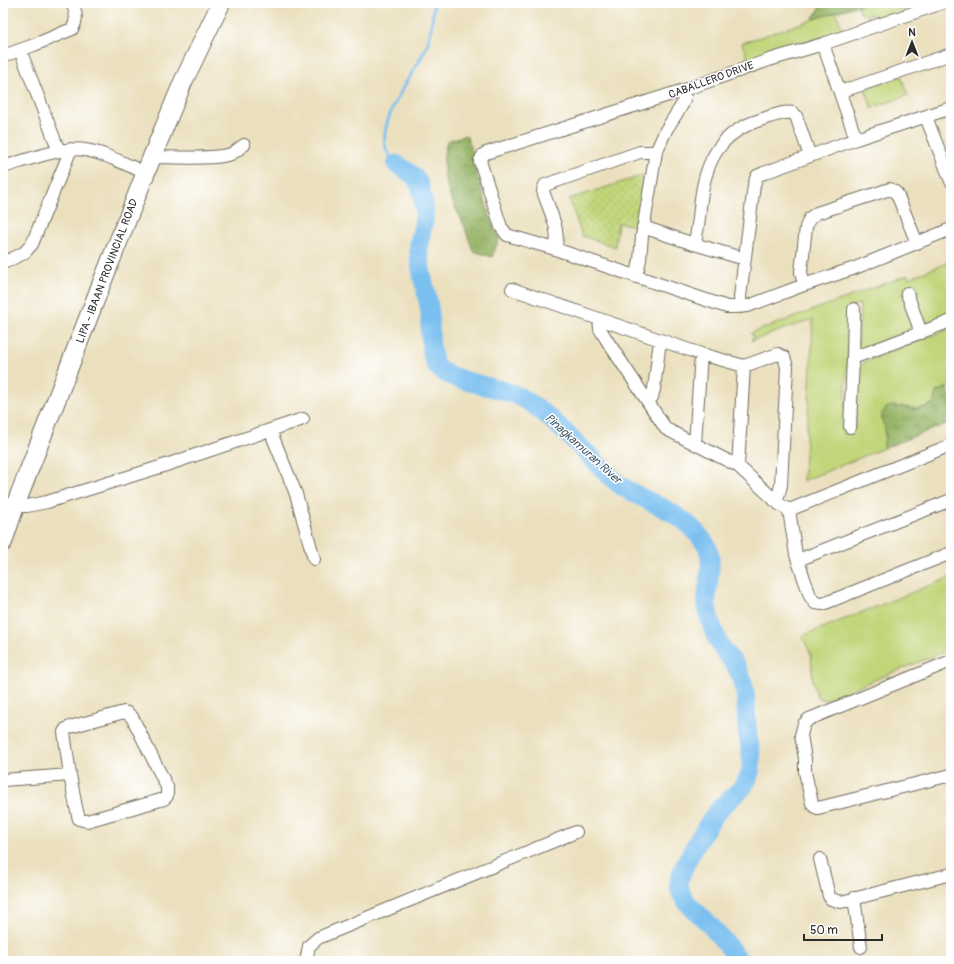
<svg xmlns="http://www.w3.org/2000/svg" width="954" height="964" viewBox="0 0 954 964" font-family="Pangolin,sans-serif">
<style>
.green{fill:#c1d579;stroke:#768052}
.forest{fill:url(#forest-crowns);stroke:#62704a}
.park{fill:url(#park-dots);stroke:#768052}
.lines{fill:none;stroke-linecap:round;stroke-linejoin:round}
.stream{stroke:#79bff0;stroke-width:3}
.river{stroke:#79bff0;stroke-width:19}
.street-casing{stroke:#6e6a5e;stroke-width:14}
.secondary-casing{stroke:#6e6a5e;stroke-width:20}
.street{stroke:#fff;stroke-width:12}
.secondary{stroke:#fff;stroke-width:18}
.labels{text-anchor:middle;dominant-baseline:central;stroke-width:3;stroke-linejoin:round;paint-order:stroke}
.street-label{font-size:11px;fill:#2b2b2b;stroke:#fff}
.water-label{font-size:12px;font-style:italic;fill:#465f70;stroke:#fff}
</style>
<defs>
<pattern id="forest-crowns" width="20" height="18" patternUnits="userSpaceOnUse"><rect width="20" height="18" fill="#98b669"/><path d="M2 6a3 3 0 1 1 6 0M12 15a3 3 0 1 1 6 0" fill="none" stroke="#7c9457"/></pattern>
<pattern id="park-dots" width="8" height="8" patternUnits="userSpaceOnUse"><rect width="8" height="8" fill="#c1d579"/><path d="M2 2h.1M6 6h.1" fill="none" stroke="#a6b769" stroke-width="1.8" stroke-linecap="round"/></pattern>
</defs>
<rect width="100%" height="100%" fill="#fff"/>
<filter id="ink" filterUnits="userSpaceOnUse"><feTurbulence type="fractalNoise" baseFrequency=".025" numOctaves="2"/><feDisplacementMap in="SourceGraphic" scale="8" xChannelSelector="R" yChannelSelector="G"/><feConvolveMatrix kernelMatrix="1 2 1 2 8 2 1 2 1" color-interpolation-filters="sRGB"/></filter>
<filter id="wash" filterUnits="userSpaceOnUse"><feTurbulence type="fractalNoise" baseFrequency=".012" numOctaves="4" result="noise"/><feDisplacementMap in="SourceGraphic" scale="16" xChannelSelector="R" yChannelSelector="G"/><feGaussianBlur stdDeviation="0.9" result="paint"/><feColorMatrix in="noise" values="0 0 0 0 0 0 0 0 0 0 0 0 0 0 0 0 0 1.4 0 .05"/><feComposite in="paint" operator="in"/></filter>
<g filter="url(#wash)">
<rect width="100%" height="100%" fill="#ebe0be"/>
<!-- green -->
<path class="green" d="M865 3H924L876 19 875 15 861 14 858 5Z
M836 12 843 31 748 60 742 43Z
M901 76 908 95 872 108 865 89Z
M951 261V316L927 324 912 292 902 294 911 323V327L909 331 859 350 858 348 860 304 850 307 844 434 855 429 858 371 860 366 865 362 951 328V379L950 380 951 386 936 392 933 404C920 409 915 410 901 406 892 420 883 430 884 448L803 481 810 385 813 319 751 341 754 336 751 334V333L908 275 909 278Z
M951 577V649L825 700 818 698 813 683 811 654 802 636Z"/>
<!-- forest -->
<path class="forest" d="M820 3H865L814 19 813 17 819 10Z
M466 135 473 153 472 161 494 229 499 239 492 257 473 251 464 225 451 199 444 175V154L447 141Z
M947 388 951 399V422L884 448C884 442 886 435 885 430 885 425 880 420 882 415 885 400 903 408 912 409 919 410 926 407 933 404L936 392Z"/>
<!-- park -->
<path class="park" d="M644 175 642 200 637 226 618 223 615 247 582 236 569 199Z"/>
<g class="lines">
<!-- stream -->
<path class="stream" d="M396 164C391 158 387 153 385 146 380 115 413 75 426 48 432 34 432 18 434 3"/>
<!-- river -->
<path class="river" d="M396 164C402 168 412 173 416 179 423 188 425 209 424 219 423 231 417 240 419 254 420 275 428 294 430 314 430 329 429 352 436 365 445 381 497 386 516 395 542 407 566 434 587 453 598 464 608 476 620 485 648 504 679 509 701 538 703 540 705 543 707 546 715 565 705 587 707 607 709 619 716 640 723 650 728 657 734 662 738 670 750 694 744 712 748 735 750 749 754 762 749 776 745 788 732 797 722 806 711 818 677 871 679 886 681 902 700 914 710 925 720 937 731 948 739 961"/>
</g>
</g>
<g filter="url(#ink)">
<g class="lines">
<defs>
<path id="street" d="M942 3 823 44 769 60 684 90 486 153 483 155 480 161 501 227 507 235 555 249 727 307H734L748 306 804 285 855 268 951 229
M823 44 856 139
M20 50 59 151
M3 56 34 45 72 29C78 20 76 12 72 3
M840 92 951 54
M926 117 951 181
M152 157C173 157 212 160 231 154 235 152 240 148 244 145
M3 167C24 161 63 146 85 150 106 153 126 165 146 173
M643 227 694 244 745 259
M694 244C699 229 699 214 701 199 706 160 721 132 760 120 770 117 783 111 793 113L796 116 810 156
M555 249C561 231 550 212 544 194L543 191 545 185 640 152H656
M3 263 24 253 32 244 71 149
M636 277 640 260 642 236 656 152 666 130 682 105 685 97 684 90
M804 285 801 272 806 227 810 218 817 213 890 189 895 192 897 194 917 243
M512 289 701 354 744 366 778 354 784 357 787 367 781 485 778 497 775 501
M907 293 921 333
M741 307 740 297 754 185 757 176 764 173 856 139 951 108
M599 319 600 329 606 339 666 429 738 466 779 504 789 510 796 555 810 596 815 603 823 604 951 553
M853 358 951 321
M648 402 652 397 654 389 660 340
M850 427 853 358 854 309
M270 430 296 494 314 559
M695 444 701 354
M738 466 744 366
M15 506H27L47 502 160 467 303 419
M789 510 951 445
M798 560 951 500
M951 661 809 719 804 724 801 735 805 759V772L812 803 815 807 818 808 951 775
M124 712 127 713 132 717 167 787V796L164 799 87 821 79 819 76 807 70 775 64 732 66 729 70 727Z
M3 780 70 775
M820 859 829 896 831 899 841 902 951 874
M854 898 861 947
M306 961 309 946 318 938 576 832"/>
<path id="secondary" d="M3 542 15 506 101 285 152 157 183 82 221 3"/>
</defs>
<!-- street casing -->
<use href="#street" class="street-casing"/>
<!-- secondary casing -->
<use href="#secondary" class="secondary-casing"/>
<!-- street -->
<use href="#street" class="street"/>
<!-- secondary -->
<use href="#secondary" class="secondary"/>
</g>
</g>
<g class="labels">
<!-- street labels -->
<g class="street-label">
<text transform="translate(711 80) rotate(-20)">CABALLERO DRIVE</text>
<text transform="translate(107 271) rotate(-69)">LIPA - IBAAN PROVINCIAL ROAD</text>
</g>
<!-- water labels -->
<g class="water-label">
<text transform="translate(583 449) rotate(42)">Pinagkamuran River</text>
</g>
</g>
<!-- margin -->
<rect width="954" height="964" fill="none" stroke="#fff" stroke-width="16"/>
<!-- north arrow -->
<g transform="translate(912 42)" stroke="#ffffff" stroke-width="3" paint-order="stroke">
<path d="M0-3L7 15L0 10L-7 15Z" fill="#2b2b2b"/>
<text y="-6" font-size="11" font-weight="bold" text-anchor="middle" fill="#2b2b2b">N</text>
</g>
<!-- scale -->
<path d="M804 934v6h78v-6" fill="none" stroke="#2b2b2b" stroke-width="2"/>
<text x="810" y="934" font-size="12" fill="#2b2b2b" stroke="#ffffff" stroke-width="3" paint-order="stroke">50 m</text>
</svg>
